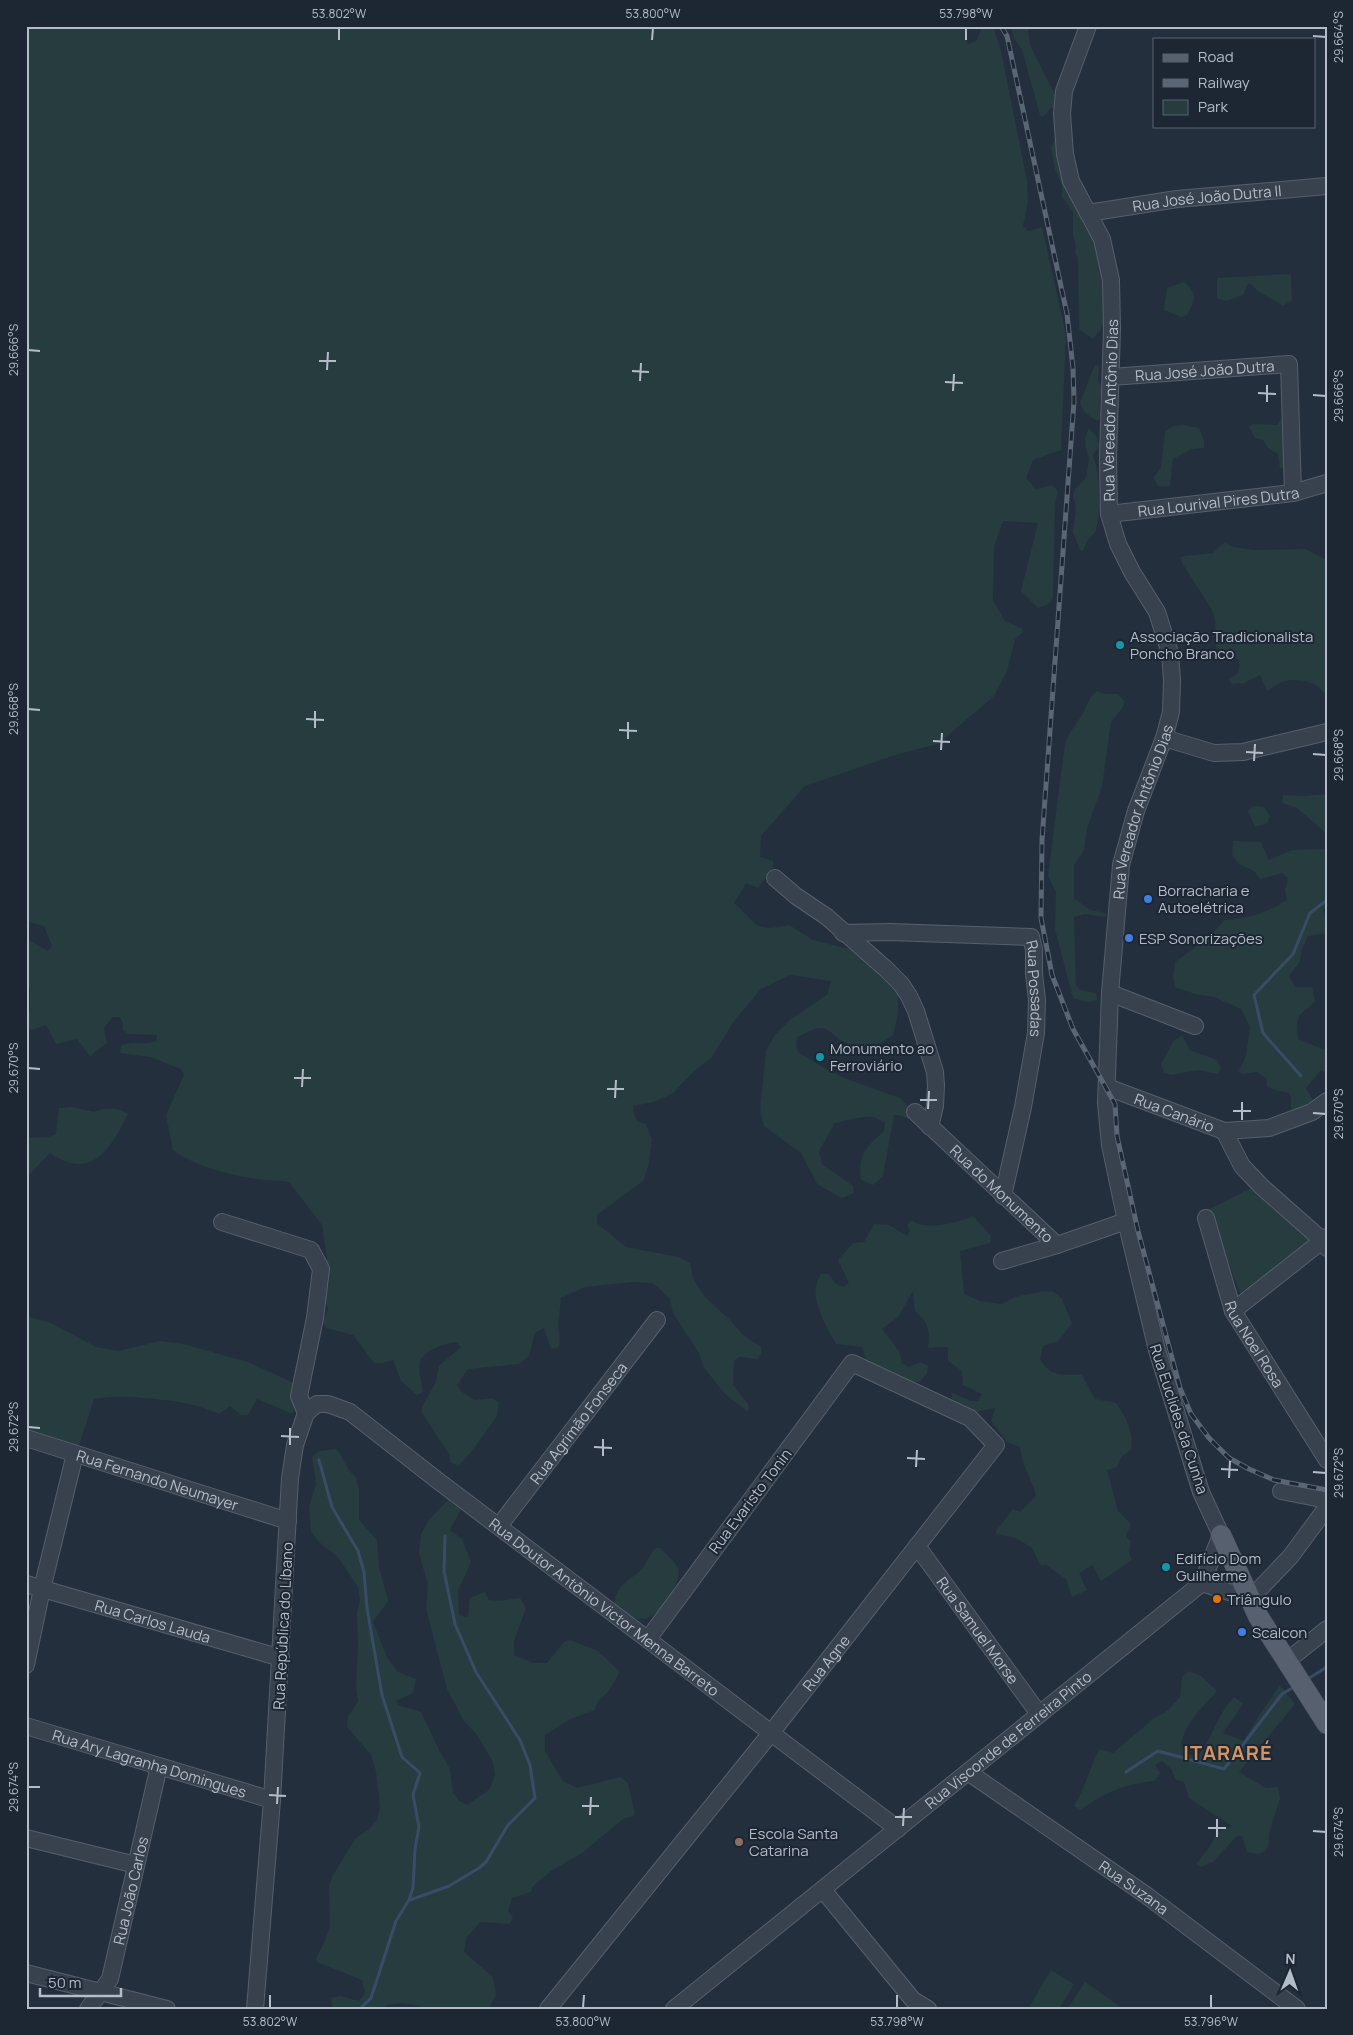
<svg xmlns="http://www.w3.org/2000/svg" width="1353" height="2035" viewBox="0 0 1353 2035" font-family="Manrope,sans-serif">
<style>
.green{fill:#263c3f}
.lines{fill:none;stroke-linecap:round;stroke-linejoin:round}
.stream{stroke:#394c67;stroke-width:3}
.minor-casing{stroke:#565f6c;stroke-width:18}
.major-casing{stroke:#414a57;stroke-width:21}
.minor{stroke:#38414e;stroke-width:16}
.major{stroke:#56606e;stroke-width:20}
.rail-casing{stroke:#5a6575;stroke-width:5}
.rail{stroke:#1d2633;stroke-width:3;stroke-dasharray:9;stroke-linecap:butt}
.ticks{fill:none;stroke:#b4bcc9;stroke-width:2}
.culture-dot{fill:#0f9aa8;stroke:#1d2633;stroke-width:2}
.shop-dot{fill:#3f7fe0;stroke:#1d2633;stroke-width:2}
.food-dot{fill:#e8710a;stroke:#1d2633;stroke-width:2}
.education-dot{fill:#8d6e63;stroke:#1d2633;stroke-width:2}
.labels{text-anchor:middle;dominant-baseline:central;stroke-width:4;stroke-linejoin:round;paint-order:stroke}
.street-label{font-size:15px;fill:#b4bcc9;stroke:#1d2633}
.poi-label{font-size:15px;fill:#b4bcc9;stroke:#1d2633;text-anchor:start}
.district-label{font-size:20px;font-weight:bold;letter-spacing:1px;fill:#d59563;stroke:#1d2633}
.neatline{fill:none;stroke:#b4bcc9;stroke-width:2}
.ticks-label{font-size:12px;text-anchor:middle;fill:#b4bcc9}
</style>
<rect width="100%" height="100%" fill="#242f3e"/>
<!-- green -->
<path class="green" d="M26 26H966V36L968 44 976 41 981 30 979 26H993L1001 51 1027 181 1028 201 1023 226 1028 231 1042 227 1066 335 1061 450 1033 460 1026 478 1036 489 1052 485 1058 491 1055 504 1053 598 1049 604 1038 608 1021 591 1038 523 1003 521 994 547 993 601 1005 621 1021 628 1024 631 1015 639 1007 671 994 696 938 744 895 755 805 786 761 836 760 857 773 861V868L758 888 746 883 734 903C759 924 752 933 789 925L813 940 853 950 898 988V1013L893 1035C876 1048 858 1051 839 1039 835 1036 828 1029 823 1028 815 1027 804 1034 797 1037L796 1044 798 1052 824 1068 844 1078 900 1098 918 1117 916 1121C908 1120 902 1114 894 1115L883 1176 873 1185 861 1180C857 1156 867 1146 884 1131L885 1123C871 1111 851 1120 835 1123L819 1151 822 1164 853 1186 854 1193 842 1198 817 1184 801 1153 764 1126 760 1110 766 1051 774 1036 791 1019 828 994 831 981 790 975 761 989 734 1021 711 1058 694 1071 673 1093 654 1102 633 1106 634 1114 637 1121 646 1124 652 1139 649 1163 644 1180 597 1215V1223L626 1247 679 1257 690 1263 693 1278 705 1297 731 1321 743 1335 761 1347V1354L758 1359 739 1357 734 1361 733 1385 749 1405 748 1412 726 1395 704 1368 699 1353 673 1313 670 1299 658 1287 651 1283 633 1282 585 1287 561 1298 558 1325 560 1342 558 1348 551 1349 544 1328 535 1333 529 1356 519 1364 468 1369 457 1385 461 1391 474 1400 492 1398 499 1403 497 1416 471 1452 459 1465 451 1463 449 1454 422 1413V1407L436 1382 439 1366 461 1347 456 1342C446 1343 421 1351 420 1363 418 1372 422 1383 423 1392L417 1395 401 1381 393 1360 383 1363H374L353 1335 326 1328 322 1322 328 1309 323 1296 327 1258 322 1225 289 1182C278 1180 268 1181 257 1179 229 1175 196 1167 173 1150L166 1115 184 1075 181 1069 150 1057 120 1053 121 1046C132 1039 144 1046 156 1041L157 1035 129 1034 122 1030 123 1023 120 1017H113L104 1028 107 1043 90 1056 77 1039 56 1044 46 1025 32 1030 26 1028V1016L30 1009V988L26 992V944L29 940 48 951 52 946 44 926 26 921Z
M1011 26H1028L1030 45 1058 101 1060 137 1095 235 1106 300 1103 326 1093 339 1079 329 1078 258 1075 253 1076 245 1073 235V212L1062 197V186L1055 169 1051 148 1058 133 1057 112 1052 107 1043 117 1040 115 1022 50 1014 38Z
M1289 274 1291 275 1292 300 1283 306C1272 297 1259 295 1251 284H1248L1243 295 1226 301 1217 298V278Z
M1184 282C1198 295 1196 298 1187 315L1181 317 1164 310 1167 288Z
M1095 365 1099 366 1098 381 1102 387 1099 405 1102 416 1097 421 1084 412 1080 402C1086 390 1089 377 1095 365Z
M1283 416 1284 466 1280 469 1278 454 1268 448 1263 440 1255 438 1249 427 1252 424 1277 425Z
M1182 425 1199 428 1204 440V448L1191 449 1173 459 1170 485 1166 487 1158 486 1153 478 1161 467 1165 431 1174 426Z
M1089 428 1097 437 1099 446 1093 455 1098 473 1100 508 1096 531 1087 541 1083 551 1080 550 1073 532 1076 506 1073 496 1075 489 1086 478 1089 459 1086 449 1085 438Z
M1225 543 1233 547 1253 550 1305 549 1327 560V694L1324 693C1317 681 1298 678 1285 681 1279 683 1272 688 1267 691L1260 675 1244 683 1232 684 1228 679C1238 675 1240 672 1239 660 1231 655 1224 653 1216 647L1215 620 1212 610 1182 563 1180 558 1184 556 1213 553 1222 544Z
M1097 691 1105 694H1118L1124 701 1123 707 1111 722 1102 787 1087 828 1084 850 1074 865V898L1090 910 1105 913 1106 917 1085 914 1074 917 1076 985 1080 990 1096 993 1097 1000 1087 1002 1073 998 1055 929 1056 892 1048 876 1065 743C1070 731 1075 726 1082 715 1087 707 1089 696 1097 691Z
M1327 794V834L1297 808 1282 803 1283 795 1304 796Z
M1253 806 1264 807 1270 816 1267 823 1255 827 1248 811Z
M1233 841 1261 842 1269 860 1292 850 1327 849V907L1323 910 1327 922V933L1308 936 1302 950 1299 963 1289 976 1295 987H1312L1315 1002C1297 1018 1296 1012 1298 1039L1327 1051V1073L1321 1070 1306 1088 1314 1102 1293 1111 1291 1109V1097L1289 1093 1275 1090 1267 1086 1266 1078 1257 1072 1242 1074 1239 1071 1246 1056 1250 1027 1241 1009 1214 997 1195 994 1175 987 1173 976 1175 962 1207 939 1225 920C1251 918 1265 913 1287 900L1285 890 1288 878 1282 873 1260 879 1254 871 1239 864 1232 855Z
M1182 1036 1190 1050 1217 1060 1221 1069 1217 1074 1198 1070 1171 1075 1164 1073 1161 1064 1174 1040Z
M73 1107 94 1112C104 1107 119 1107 128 1114 111 1148 92 1182 50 1153L26 1178V1138L49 1137 56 1134 59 1108Z
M1253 1187 1314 1237 1241 1295 1208 1210Z
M973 1216 991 1236 990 1243 960 1251 964 1294 980 1301 1002 1304 1015 1297 1044 1291 1054 1292 1062 1299 1072 1323 1058 1341 1043 1346 1040 1359C1051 1378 1062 1374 1082 1375L1095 1399 1116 1403C1126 1417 1134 1432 1131 1450L1121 1457 1117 1467 1107 1470 1118 1511 1131 1524 1126 1536 1131 1542 1129 1553 1132 1560 1101 1581 1093 1565 1079 1573 1087 1590 1072 1597 1066 1579 1046 1565 1041 1566 1032 1548 1016 1538 997 1534 996 1531 1013 1509 1020 1512 1036 1496C1032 1478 1021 1465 1020 1447L1007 1442 991 1421 995 1408 977 1412 952 1399 951 1392 971 1401H978L982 1394 963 1385 962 1371 948 1361V1347L928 1348C930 1330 929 1323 915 1311L913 1291 898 1317 882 1329 899 1351 902 1363 908 1367 921 1362 928 1366 927 1373 920 1382H907L867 1362 862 1347 836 1344C826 1324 806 1296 821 1274H828L836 1284 843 1287 849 1283 838 1260 853 1243 864 1242 874 1224 889 1225 907 1236 910 1231 907 1225 911 1220C924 1231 959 1223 973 1216Z
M26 1316 51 1323 96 1347 118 1351 160 1341 183 1344 248 1362 298 1385 293 1414 257 1399 248 1415H241L230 1406 219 1414C209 1410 199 1406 189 1404 167 1399 115 1394 94 1399L78 1449 26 1437Z
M336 1449C345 1459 346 1470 356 1477L359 1490V1520L377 1540 379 1567 388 1601 373 1622 387 1657 398 1672 416 1679 413 1693 396 1701 398 1705 421 1712 440 1752 450 1769 453 1793 459 1801 467 1805 489 1790 495 1776 493 1762 478 1736 464 1721 447 1689 426 1608 428 1585 419 1553 421 1534 428 1521 448 1500 461 1509 450 1530 462 1539 471 1562 458 1591 459 1615 468 1617 470 1598 485 1592 489 1600 499 1601 520 1598 526 1608 514 1641V1655L533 1663H547L564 1642 570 1640 598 1651 620 1672 607 1693 598 1701 595 1710 568 1720 545 1735V1751L563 1781 577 1788 621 1777 628 1783 635 1815 623 1819 582 1853 551 1871 532 1887 531 1892 512 1898 508 1911 513 1918 509 1924 480 1922 466 1938 464 1952 493 1977 496 1995 490 2006 485 2009H434L403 2003 386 2005 385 2009H333L331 1998 340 1996 359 2001 365 1993 362 1980 317 1962 316 1959 325 1941 330 1926 329 1885 333 1875 356 1838 368 1830 377 1820 380 1807 376 1771 371 1755 347 1727 348 1717 358 1701 356 1686 358 1645 357 1612 360 1601 358 1587 337 1556 322 1545 311 1532 309 1507 316 1484 312 1457 319 1451Z
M655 1548H660C665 1554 675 1561 678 1568 683 1581 660 1615 647 1618 639 1621 629 1617 622 1612 617 1608 613 1605 615 1599 619 1580 637 1578 645 1565 648 1559 651 1554 655 1548Z
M1189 1671 1201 1676 1217 1691C1203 1707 1186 1722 1181 1744L1191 1755 1197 1756C1213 1739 1217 1714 1234 1697L1243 1704 1223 1733 1244 1741 1258 1717 1280 1685 1295 1704 1239 1772 1266 1788 1278 1787 1280 1799 1270 1829 1268 1847 1264 1852 1259 1854 1247 1852 1242 1836H1237L1213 1862 1201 1867 1196 1864 1209 1848 1217 1832 1232 1826 1189 1798 1184 1782 1175 1779 1172 1770 1162 1761 1155 1765 1160 1773 1154 1781C1126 1784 1104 1792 1081 1810L1074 1806C1085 1787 1090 1769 1099 1749L1113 1753 1153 1719 1166 1712 1180 1697 1182 1677Z
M1051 1970 1074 1984 1059 2009H1028Z
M1085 1982 1122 2008V2009H1067Z"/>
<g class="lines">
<!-- stream -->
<path class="stream" d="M1301 1076 1263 1033 1254 995 1293 954 1310 913 1327 900
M319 1460 332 1507 358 1551 364 1572 367 1608 382 1695 402 1757 420 1773 413 1795 419 1827 415 1849 413 1888 409 1900 396 1921 371 1998 360 2009
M1306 1680 1327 1667
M1126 1772 1158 1751 1224 1769 1282 1694 1294 1687
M410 1900 449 1886 479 1868 486 1862 508 1825 535 1798 530 1765 520 1740 476 1672 455 1624 444 1571 445 1536"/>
<defs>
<g id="minor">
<path id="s1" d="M1088 213 1177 199 1327 186"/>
<path id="s2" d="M1111 377 1289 364 1293 493"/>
<path id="s3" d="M1109 514 1293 493 1327 483"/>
<path d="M1164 738 1214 753 1243 752 1327 732"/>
<path d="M775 878 796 896 827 917 886 969 901 984 909 996 916 1011 935 1072 936 1085 935 1106 930 1127"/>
<path id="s4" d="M843 933 890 932 1031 937 1034 949V974L1037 1000 1036 1033 1023 1107 1003 1196"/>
<path d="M1110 993 1195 1026"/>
<path id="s5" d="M1107 1087 1224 1131 1269 1128 1312 1112 1327 1101"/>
<path id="s6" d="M915 1112 1057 1245 1126 1221"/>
<path d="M1224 1131 1242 1166 1262 1187 1322 1240 1327 1248"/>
<path id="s7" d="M1206 1218 1233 1311 1327 1460"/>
<path d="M222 1222 311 1250 321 1269 315 1318 299 1396 306 1413 295 1445 290 1478 272 1800 255 2009"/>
<path d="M1002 1261 1057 1245"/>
<path d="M1233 1311 1327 1237"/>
<path id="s8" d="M306 1413 317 1404H328L350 1412 437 1480 898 1829"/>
<path id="s9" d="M26 1438 288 1521"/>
<path d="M1281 1491 1327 1500"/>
<path id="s10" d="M499 1526 657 1320"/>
<path id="s11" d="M917 1546 1039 1714"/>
<path d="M1202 1583 1250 1599 1291 1556 1327 1507"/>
<path id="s12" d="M26 1584 281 1658"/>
<path d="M1287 1661 1327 1629"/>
<path d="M26 1665 42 1589 75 1454"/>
<path id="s13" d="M26 1726 272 1800"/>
<path id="s14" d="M968 1772 1146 1895 1297 2009"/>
<path d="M26 1838 136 1865"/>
<path d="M823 1890 913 2000 928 2009"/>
<path d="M26 1973 167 2009"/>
<path id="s15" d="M88 2009 110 1979 159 1766"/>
<path id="s16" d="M548 2009 771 1733 996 1445 970 1418 852 1363 648 1639"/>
<path id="s17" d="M674 2009 1202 1583 1221 1535 1201 1492 1157 1350 1126 1221 1110 1145 1106 1103 1110 993 1121 865 1136 811 1164 738 1171 712 1172 680 1170 653 1157 612 1132 572 1118 544 1109 514 1108 457 1112 329 1111 280 1102 239 1071 181 1065 154 1062 114 1064 91 1088 26"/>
</g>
<path id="major" d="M1221 1535 1258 1616 1327 1724"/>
</defs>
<!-- minor casing -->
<use href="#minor" class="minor-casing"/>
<!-- major casing -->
<use href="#major" class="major-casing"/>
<!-- minor -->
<use href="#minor" class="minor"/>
<!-- major -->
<use href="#major" class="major"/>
<defs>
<path id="rail" d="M1001 26 1007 36 1067 314 1073 368 1074 401 1042 840 1041 918 1052 975 1073 1029 1115 1104 1117 1136 1138 1231 1180 1388 1191 1414 1209 1438 1229 1458 1249 1469 1274 1480 1327 1490"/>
</defs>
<!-- rail casing -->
<use href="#rail" class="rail-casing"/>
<!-- rail -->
<use href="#rail" class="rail"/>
</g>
<!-- ticks -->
<path class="ticks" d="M1313 36 1326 37M339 40V28M652 40 653 28M966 40V28M28 350 40 351M319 361H336M327 370 328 352M632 371 649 372M640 381 641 363M945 382 963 383M953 391 954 374M1258 393 1276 394M1313 395 1326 396M1267 402V385M28 709 40 710M306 719 324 720M315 728V711M619 730 637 731M628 739V722M933 741 950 742M941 750 942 733M1246 752 1263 753M1313 754 1326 755M1254 761 1255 744M28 1068 40 1069M294 1078H311M302 1087 303 1069M607 1089H624M615 1098 616 1080M920 1100H937M928 1109 929 1091M1233 1111H1251M1313 1113 1326 1114M1242 1120V1102M28 1427 40 1428M281 1436 299 1437M290 1445V1428M594 1447 612 1448M603 1456V1439M907 1458 925 1459M916 1467 917 1450M1221 1469 1238 1470M1313 1472 1326 1473M1229 1478 1230 1461M28 1787H40M269 1795 286 1796M277 1804 278 1787M582 1806H599M590 1815 591 1797M895 1817H912M903 1826 904 1808M1208 1828H1226M1313 1831 1326 1832M1217 1837V1819M270 2008V1995M583 2008 584 1995M897 2008V1995M1211 2008V1995"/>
<!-- markers -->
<g class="culture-dot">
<circle cx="1120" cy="645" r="5"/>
<circle cx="820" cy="1057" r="5"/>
<circle cx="1166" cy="1567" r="5"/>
</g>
<g class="shop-dot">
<circle cx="1148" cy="899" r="5"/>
<circle cx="1129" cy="938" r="5"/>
<circle cx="1242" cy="1632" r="5"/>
</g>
<circle class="food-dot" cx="1217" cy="1599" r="5"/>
<circle class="education-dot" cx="739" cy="1842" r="5"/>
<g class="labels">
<!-- street labels -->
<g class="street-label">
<text stroke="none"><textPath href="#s1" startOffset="120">Rua José João Dutra II</textPath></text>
<text stroke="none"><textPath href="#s2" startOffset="94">Rua José João Dutra</textPath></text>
<text stroke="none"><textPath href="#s17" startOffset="1894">Rua Vereador Antônio Dias</textPath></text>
<text stroke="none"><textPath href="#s3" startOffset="110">Rua Lourival Pires Dutra</textPath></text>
<text stroke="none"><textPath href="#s17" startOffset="1474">Rua Vereador Antônio Dias</textPath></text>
<text stroke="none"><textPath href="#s4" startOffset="240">Rua Possadas</textPath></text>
<text stroke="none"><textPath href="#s5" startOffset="72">Rua Canário</textPath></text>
<text stroke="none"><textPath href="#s6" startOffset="119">Rua do Monumento</textPath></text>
<text stroke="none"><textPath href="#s7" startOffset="136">Rua Noel Rosa</textPath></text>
<text transform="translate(1179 1419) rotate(72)">Rua Euclides da Cunha</text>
<text stroke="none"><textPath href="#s10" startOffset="130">Rua Agrimão Fonseca</textPath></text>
<text stroke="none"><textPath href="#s9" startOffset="138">Rua Fernando Neumayer</textPath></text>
<text transform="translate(750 1501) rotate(-53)">Rua Evaristo Tonin</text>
<text stroke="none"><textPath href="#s8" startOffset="369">Rua Doutor Antônio Victor Menna Barreto</textPath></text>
<text stroke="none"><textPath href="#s12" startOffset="132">Rua Carlos Lauda</textPath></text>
<text transform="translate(283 1626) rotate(-87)">Rua República do Líbano</text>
<text stroke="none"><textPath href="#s11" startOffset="104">Rua Samuel Morse</textPath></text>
<text stroke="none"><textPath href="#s16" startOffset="444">Rua Agne</textPath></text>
<text stroke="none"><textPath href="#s17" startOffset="429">Rua Visconde de Ferreira Pinto</textPath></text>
<text stroke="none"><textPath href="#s13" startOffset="129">Rua Ary Lagranha Domingues</textPath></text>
<text stroke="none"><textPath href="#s14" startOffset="202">Rua Suzana</textPath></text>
<text stroke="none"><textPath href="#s15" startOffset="128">Rua João Carlos</textPath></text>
</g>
<!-- poi labels -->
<g class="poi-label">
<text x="1130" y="636">Associação Tradicionalista<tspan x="1130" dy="17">Poncho Branco</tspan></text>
<text x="1158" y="890">Borracharia e<tspan x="1158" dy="17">Autoelétrica</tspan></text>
<text x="1139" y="938">ESP Sonorizações</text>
<text x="830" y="1048">Monumento ao<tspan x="830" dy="17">Ferroviário</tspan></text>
<text x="1176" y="1558">Edifício Dom<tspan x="1176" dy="17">Guilherme</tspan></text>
<text x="1227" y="1599">Triângulo</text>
<text x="1252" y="1632">Scalcon</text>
<text x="749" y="1833">Escola Santa<tspan x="749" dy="17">Catarina</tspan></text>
</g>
<!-- district labels -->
<g class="district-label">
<text x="1228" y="1752">ITARARÉ</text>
</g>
</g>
<!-- border -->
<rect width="1353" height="2035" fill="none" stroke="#1d2633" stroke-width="55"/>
<!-- legend -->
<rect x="1153" y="38" width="162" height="90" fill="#1d2633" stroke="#59626f"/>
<rect x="1163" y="54" width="25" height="8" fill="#56606e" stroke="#59626f"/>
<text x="1198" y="62" font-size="15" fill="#b4bcc9">Road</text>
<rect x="1163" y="79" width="25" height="8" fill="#5a6575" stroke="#59626f"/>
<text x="1198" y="88" font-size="15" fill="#b4bcc9">Railway</text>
<rect x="1163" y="100" width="25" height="15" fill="#263c3f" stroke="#59626f"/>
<text x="1198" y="112" font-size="15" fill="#b4bcc9">Park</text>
<!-- north arrow -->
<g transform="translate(1290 1972) rotate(2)" stroke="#1d2633" stroke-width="4" paint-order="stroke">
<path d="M0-4L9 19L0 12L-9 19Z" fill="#b4bcc9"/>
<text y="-8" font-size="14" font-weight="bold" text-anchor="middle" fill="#b4bcc9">N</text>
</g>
<!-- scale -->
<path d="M40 1988v8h81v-8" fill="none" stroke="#b4bcc9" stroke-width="2.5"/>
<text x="48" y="1988" font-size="15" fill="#b4bcc9" stroke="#1d2633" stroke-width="4" paint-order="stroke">50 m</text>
<rect x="28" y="28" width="1298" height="1980" class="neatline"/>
<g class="ticks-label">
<text x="339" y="18">53.802°W</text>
<text x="653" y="18">53.800°W</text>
<text x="966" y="18">53.798°W</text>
<text transform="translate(1339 37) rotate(-90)" y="4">29.664°S</text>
<text transform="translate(14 350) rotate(-90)" y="4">29.666°S</text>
<text transform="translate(1339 396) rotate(-90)" y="4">29.666°S</text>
<text transform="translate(14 709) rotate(-90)" y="4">29.668°S</text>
<text transform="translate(1339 755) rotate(-90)" y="4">29.668°S</text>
<text transform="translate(14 1068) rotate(-90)" y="4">29.670°S</text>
<text transform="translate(1339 1114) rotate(-90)" y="4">29.670°S</text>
<text transform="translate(14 1427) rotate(-90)" y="4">29.672°S</text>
<text transform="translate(1339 1473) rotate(-90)" y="4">29.672°S</text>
<text transform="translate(14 1787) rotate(-90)" y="4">29.674°S</text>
<text transform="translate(1339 1832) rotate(-90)" y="4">29.674°S</text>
<text x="270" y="2026">53.802°W</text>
<text x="583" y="2026">53.800°W</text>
<text x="897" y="2026">53.798°W</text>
<text x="1211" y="2026">53.796°W</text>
</g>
</svg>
